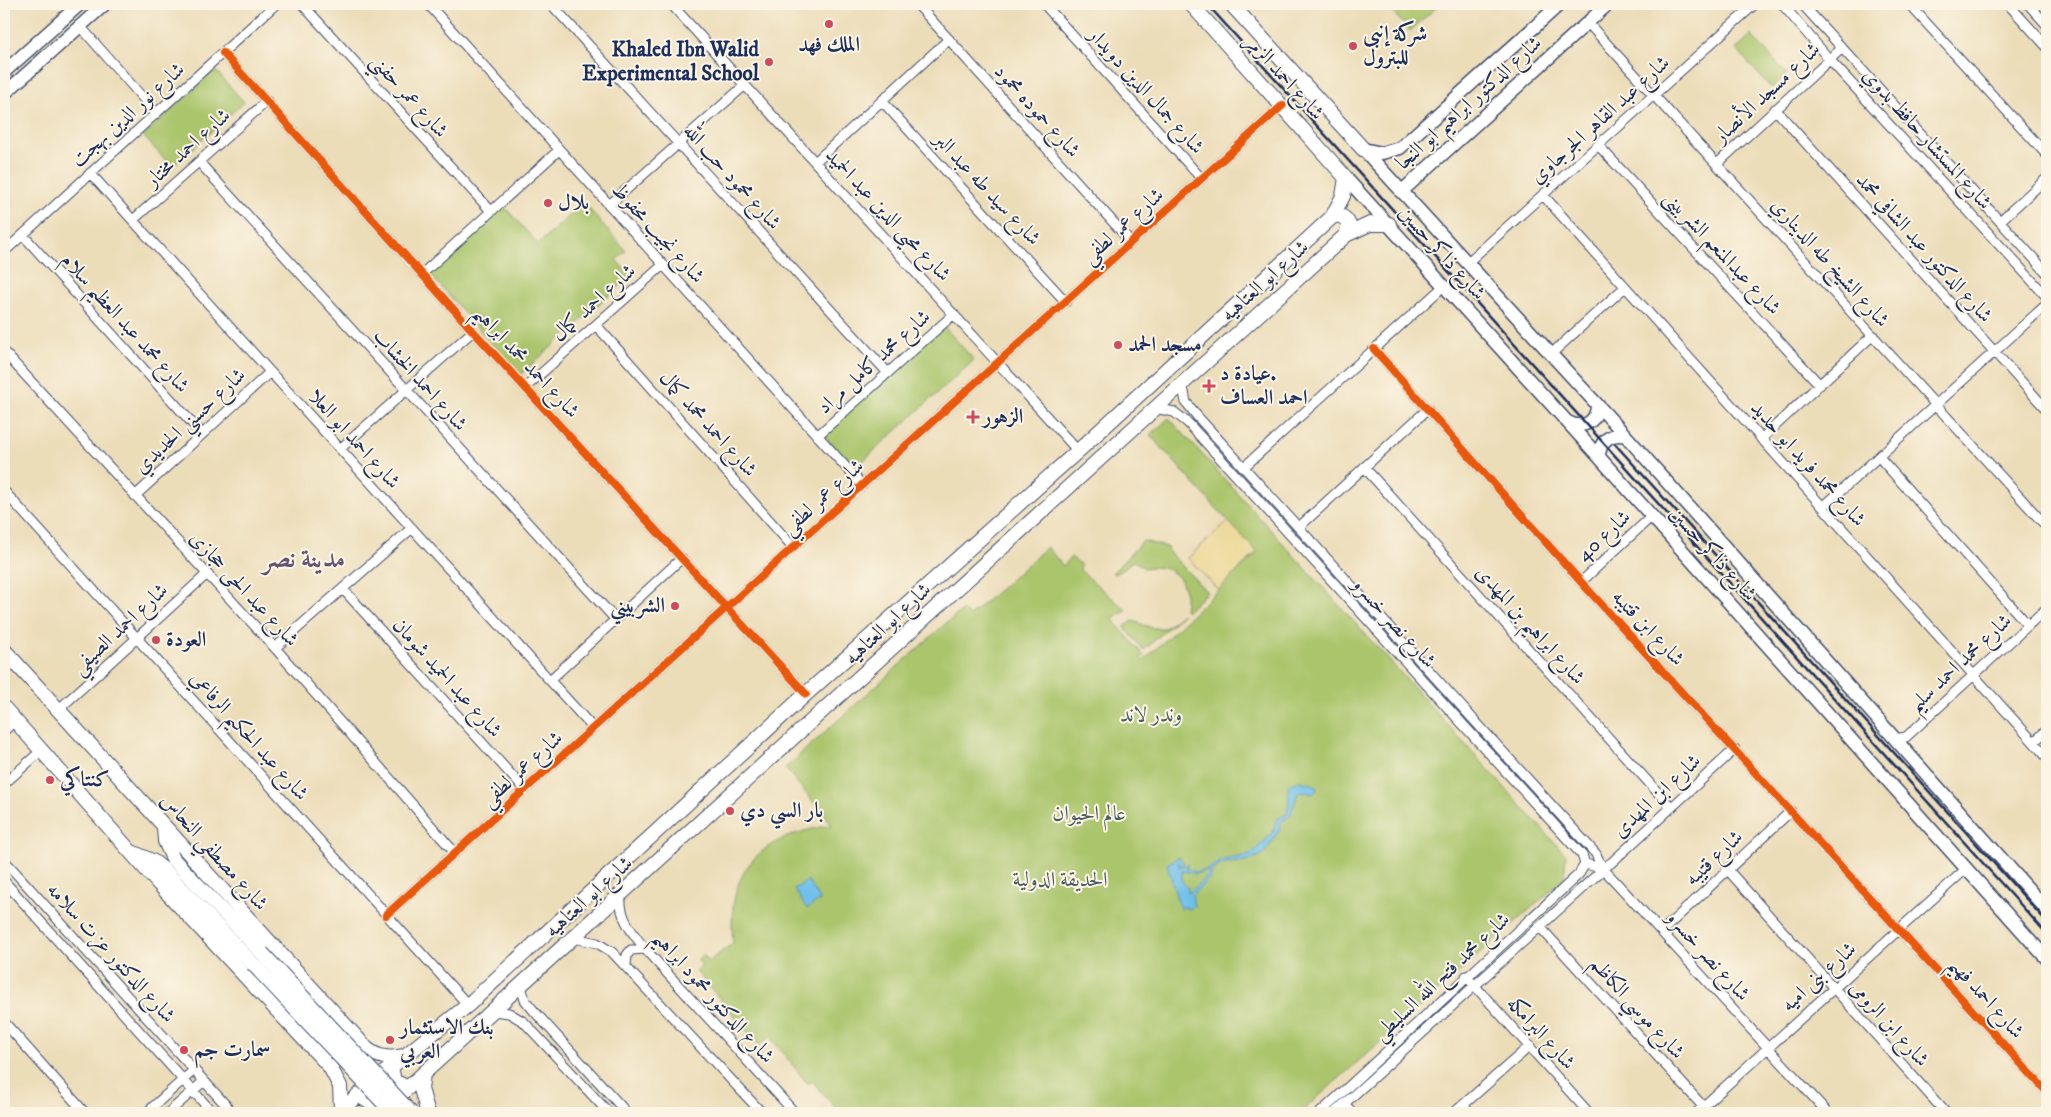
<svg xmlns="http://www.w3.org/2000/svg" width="2051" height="1117" viewBox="0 0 2051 1117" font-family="'IM FELL DW Pica',Amiri,serif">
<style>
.green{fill:#aac56c;stroke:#627a65}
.sand{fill:#eeda9e;stroke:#84847e}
.water{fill:#6ec0ea;stroke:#4478a4;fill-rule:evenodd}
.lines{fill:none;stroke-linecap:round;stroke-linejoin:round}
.street-casing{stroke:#3a496c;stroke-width:11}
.secondary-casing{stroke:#3a496c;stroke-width:15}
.primary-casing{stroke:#3a496c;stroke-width:16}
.street{stroke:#fff;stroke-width:9}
.secondary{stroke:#fff;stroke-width:12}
.primary{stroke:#fff;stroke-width:14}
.rail{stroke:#1b2f5e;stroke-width:2.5}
.primary-bridge-casing{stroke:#3a496c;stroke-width:16;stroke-linecap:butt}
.primary-bridge{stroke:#fff;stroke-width:14}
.cycleway-casing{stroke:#fcf5e5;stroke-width:11}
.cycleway{stroke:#e8590c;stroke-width:8}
.poi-dot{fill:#d1495b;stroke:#fcf5e5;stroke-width:2}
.labels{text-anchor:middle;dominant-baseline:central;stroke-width:4;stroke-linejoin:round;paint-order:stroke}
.poi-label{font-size:21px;font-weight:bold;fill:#1b2f5e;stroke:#fcf5e5;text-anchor:start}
.street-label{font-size:21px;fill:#1b2f5e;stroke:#fcf5e5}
.park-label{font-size:21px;fill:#465c62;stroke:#fcf5e5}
.district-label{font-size:26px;font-weight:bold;fill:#635472;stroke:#fcf5e5}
</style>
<rect width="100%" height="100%" fill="#fcf5e5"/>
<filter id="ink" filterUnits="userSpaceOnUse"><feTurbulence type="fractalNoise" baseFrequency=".02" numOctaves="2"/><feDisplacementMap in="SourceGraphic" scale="10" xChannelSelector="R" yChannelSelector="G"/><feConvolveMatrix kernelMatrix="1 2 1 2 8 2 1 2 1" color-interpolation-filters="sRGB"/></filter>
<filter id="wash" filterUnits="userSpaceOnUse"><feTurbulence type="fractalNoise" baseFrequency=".0096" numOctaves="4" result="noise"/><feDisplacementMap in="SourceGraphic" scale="20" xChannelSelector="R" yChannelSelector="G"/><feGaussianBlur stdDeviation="1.12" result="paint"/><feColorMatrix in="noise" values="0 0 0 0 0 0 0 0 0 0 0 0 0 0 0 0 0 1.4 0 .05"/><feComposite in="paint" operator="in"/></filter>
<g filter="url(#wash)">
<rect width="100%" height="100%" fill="#ecddb9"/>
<!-- green -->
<path class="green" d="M1385 4H1440L1410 31Z
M1751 35 1787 74 1771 88 1736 49Z
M215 70 244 102 172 167 143 136Z
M584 203 626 251 616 260 631 276 520 375 428 272 503 205 538 244Z
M942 324 974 360 853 470 823 434Z
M1169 418 1566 855 1564 879 1300 1113H837L838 1111 812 1081 808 1084 770 1037 759 1045 696 971 702 966 698 960 703 955 708 962 733 943C726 867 760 837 832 825L785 768 945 624 963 610 969 616 974 612 1047 547 1063 566 1071 557 1081 565 1080 570 1127 611 1114 617 1113 620 1144 656 1140 658 1143 661 1257 553 1150 435Z
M1143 541 1167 547 1168 551 1207 592 1187 611 1184 609C1190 579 1172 563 1144 568L1134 561 1116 574 1112 573Z
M1183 614 1144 650 1124 627 1133 621 1152 628H1165Z"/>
<!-- sand -->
<path class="sand" d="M1228 521 1257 552 1218 590 1188 558Z"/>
<!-- water -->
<path class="water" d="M1300 781 1315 785 1317 790 1313 794 1302 791 1298 793 1290 816 1281 822 1279 831 1264 854 1246 862 1225 863 1212 870 1210 878 1192 895 1194 906 1189 909 1184 907 1180 909 1167 864 1179 857 1184 863 1180 865 1178 862 1179 867 1188 864 1186 869 1196 872 1208 869 1223 860 1250 855 1273 833 1277 819 1287 814 1289 802 1288 785ZM1182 871 1195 874 1207 871 1209 874 1188 894V888L1182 882Z
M808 881 820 900 807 909 794 889Z"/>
</g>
<g filter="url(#ink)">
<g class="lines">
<defs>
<path id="street" d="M302 4 491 211
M428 4 862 485
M551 4 888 373
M671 4 1078 451
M917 4 1131 242
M1044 4 1201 178
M1782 4 1829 59 2047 297
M1802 4 2047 273
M1909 4 2047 155
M2008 4 2047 47
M2028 4 2047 25
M1587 22 2047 527
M80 26 156 113
M223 53 473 331 806 694
M882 101 1066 302
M1775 109 2047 410
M1598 145 1820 385
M199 162 616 620
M815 162 949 39
M1717 164 1841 49
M90 173 593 728
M1543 195 2047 757
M609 205 745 85
M133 220 267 101
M2000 221 2047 178
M23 235 202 434
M4 252 276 4
M1467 263 1755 4
M423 273 559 150
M596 325 793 547
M1374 349 1581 582 2047 1092
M4 352 275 648 455 853
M1550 355 1625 287
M1182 382 1186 402 1197 416 1596 854 1602 868
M526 387 663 265
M1155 408 1174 412 1188 423 1582 855 1585 864
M817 436 954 314
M1761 439 1873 335
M340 449 473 331
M1879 457 2028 625
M1244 467 1445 285
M1364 467 1670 806
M4 491 468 1005
M135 496 270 372
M1823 507 2047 304
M1299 527 1428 409
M1581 582 1652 516
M343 589 525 790
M275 648 412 528
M550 680 682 558
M58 710 207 574
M4 731 15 720
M1895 739 1906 737 2047 608
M2034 742 2047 730
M4 784 42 750
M4 860 233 1113
M1585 864 1602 868 1611 877 1828 1113
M1602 868 1611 863 1735 749
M1727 869 1946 1113
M4 881 213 1113
M621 896C619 918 632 932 645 949L795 1113
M386 915 1283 105
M1540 927 1709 1113
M1662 931 1791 811
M574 938 597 943 612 952 762 1113
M626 965 627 955 631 950 645 949
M1466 976 1589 1113
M521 986 525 1000 534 1011 627 1113
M493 1011 509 1013 524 1022 609 1113
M4 1022 85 1113
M1344 1104 1353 1113
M1463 1105 1470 1113
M146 1113 194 1070
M168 1113 204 1081
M1320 1113 1579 874 1585 864
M1334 1113 1599 873 1602 868
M1454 1113 1530 1046
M1696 1113 1967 868"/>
<path id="secondary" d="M4 72 80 4
M4 94 105 4
M1363 149 1626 436 2047 910
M1363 149 1382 153 1400 148 1560 4
M1346 178 1599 457 2047 959
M1401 192 1608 4
M1568 422C1583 430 1597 422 1597 405
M1599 457C1599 441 1611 432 1626 436"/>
<path id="primary" d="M1231 4 1363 149
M1332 217C1340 214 1346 217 1349 225L1346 235
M4 650 367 1049C379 1058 389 1059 403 1056
M4 708 159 884 330 1067 340 1086 341 1110
M164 826 165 841 173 859 262 953
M134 853 154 862 164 870 253 964
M391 1067 394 1081 408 1088
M423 1074 421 1089 428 1113
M358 1095 371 1103 375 1113
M338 1113 391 1067 468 1005 806 694 1078 451 1332 217 1343 196 1346 178 1191 4
M380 1113 1346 235 1370 224H1389"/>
</defs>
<!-- street casing -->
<use href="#street" class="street-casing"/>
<!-- secondary casing -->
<use href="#secondary" class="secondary-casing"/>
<!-- primary casing -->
<use href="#primary" class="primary-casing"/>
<!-- street -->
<use href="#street" class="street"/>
<!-- secondary -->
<use href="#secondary" class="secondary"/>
<!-- primary -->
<use href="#primary" class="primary"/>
<!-- rail -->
<path class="rail" d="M1207 4 2047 934
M1615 444 2047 922"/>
<defs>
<path id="primary-bridge" d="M262 953 411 1113
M253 964 393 1113"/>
</defs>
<!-- primary-bridge casing -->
<use href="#primary-bridge" class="primary-bridge-casing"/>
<!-- primary-bridge -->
<use href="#primary-bridge" class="primary-bridge"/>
<defs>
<path id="cycleway" d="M223 53 473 331 806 694
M1374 349 1581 582 2047 1092
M386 915 1283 105"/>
</defs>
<!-- cycleway casing -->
<use href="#cycleway" class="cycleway-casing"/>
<!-- cycleway -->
<use href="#cycleway" class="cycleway"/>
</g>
</g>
<!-- markers -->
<g class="poi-dot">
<circle cx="829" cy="24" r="5"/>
<circle cx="1353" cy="46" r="5"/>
<circle cx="769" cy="62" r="5"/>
<circle cx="548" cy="203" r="5"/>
<circle cx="1118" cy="345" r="5"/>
<path d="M1206.5 378.5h5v5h5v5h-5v5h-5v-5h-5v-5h5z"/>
<path d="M970.5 409.5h5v5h5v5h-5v5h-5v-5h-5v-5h5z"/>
<circle cx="675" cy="606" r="5"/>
<circle cx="156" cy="640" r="5"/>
<circle cx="50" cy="780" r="5"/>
<circle cx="730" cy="811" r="5"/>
<circle cx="390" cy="1040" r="5"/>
<circle cx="184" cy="1050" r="5"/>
</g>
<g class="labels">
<!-- poi labels -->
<g class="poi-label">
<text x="1363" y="34">شركة إنبى<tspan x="1363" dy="24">للبترول</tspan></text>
<text x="829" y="45" text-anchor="middle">الملك فهد</text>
<text x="759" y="50" text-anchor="end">Khaled Ibn Walid<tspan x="759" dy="24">Experimental School</tspan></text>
<text x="558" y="203">بلال</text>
<text x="1128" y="345">مسجد الحمد</text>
<text x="1220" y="374">عيادة د.<tspan x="1220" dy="24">احمد العساف</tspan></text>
<text x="983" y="417">الزهور</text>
<text x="665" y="606" text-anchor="end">الشربيني</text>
<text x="166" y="640">العودة</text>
<text x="60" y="780">كنتاكي</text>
<text x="740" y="811">بار السي دي</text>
<text x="400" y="1028">بنك الاستثمار<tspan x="400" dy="24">العربي</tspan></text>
<text x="194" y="1050">سمارت جم</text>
</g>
<!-- street labels -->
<g class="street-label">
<text transform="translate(1284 77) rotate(48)">شارع احمد الزمر</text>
<text transform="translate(1146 91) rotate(48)">شارع جمال الدين دويدار</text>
<text transform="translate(1767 93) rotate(-43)">شارع مسجد الأنصار</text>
<text transform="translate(409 96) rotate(48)">شارع عمر حفني</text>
<text transform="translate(1469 103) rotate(-42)">شارع الدكتور ابراهيم ابو النجا</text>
<text transform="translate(1037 111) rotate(48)">شارع حموده محمود</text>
<text transform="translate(128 115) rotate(-42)">شارع نور الدين بهجت</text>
<text transform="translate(1600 120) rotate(-42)">شارع عبد القاهر الجرجاوي</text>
<text transform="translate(1927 139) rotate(48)">شارع المستشار حافظ بدوي</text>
<text transform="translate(188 148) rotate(-42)">شارع احمد مختار</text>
<text transform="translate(732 177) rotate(48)">شارع محمود حب الله</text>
<text transform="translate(987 189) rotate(47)">شارع سيد طه عبد البر</text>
<text transform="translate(888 215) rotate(47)">شارع محيى الدين عبد الحميد</text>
<text transform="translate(1123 226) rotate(-42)">شارع عمر لطفي</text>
<text transform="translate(658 233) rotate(48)">شارع نجيب محفوظ</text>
<text transform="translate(1924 248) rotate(48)">شارع الدكتور عبد الشافي محمد</text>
<text transform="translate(1442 253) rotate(48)">شارع ذاكر حسين</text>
<text transform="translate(1722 253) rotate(47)">شارع عبدالمنعم الشربينى</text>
<text transform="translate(1830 263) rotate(48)">شارع الشيخ طه الديناري</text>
<text transform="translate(1265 281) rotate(-42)">شارع ابو العتاهيه</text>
<text transform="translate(594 303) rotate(-42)">شارع احمد كمال</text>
<text transform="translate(125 323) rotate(48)">شارع محمد عبد العظيم سلام</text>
<text transform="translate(526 362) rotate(47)">شارع احمد محمد ابراهيم</text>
<text transform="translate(874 362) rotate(-42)">شارع محمد كامل مراد</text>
<text transform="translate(420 380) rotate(48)">شارع احمد الخشاب</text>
<text transform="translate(190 421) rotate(-43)">شارع حسني الحديدي</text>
<text transform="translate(708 424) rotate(48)">شارع احمد محمد كمال</text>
<text transform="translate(354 439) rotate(48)">شارع احمد ابو العلا</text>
<text transform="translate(1808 464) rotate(48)">شارع محمد فريد ابو حديد</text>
<text transform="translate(823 497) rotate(-42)">شارع عمر لطفي</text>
<text transform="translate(1604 536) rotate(-43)">شارع 40</text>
<text transform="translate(1713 554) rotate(48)">شارع ذاكر حسين</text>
<text transform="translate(244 589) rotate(47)">شارع عبد الحى حجازى</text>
<text transform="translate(1394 623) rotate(48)">شارع نصر خسرو</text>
<text transform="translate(888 624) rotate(-43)">شارع ابو العتاهيه</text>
<text transform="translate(1530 625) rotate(48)">شارع ابراهيم بن المهدى</text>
<text transform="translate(1648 628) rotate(47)">شارع ابن قتيبه</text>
<text transform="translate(120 629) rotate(-43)">شارع احمد الصيفي</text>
<text transform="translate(1960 663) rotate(-43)">شارع محمد احمد سليم</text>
<text transform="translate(447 678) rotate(48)">شارع عبد الحميد شومان</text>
<text transform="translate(249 736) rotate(48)">شارع عبد الحكيم الرفاعي</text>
<text transform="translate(522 769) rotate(-42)">شارع عمر لطفي</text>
<text transform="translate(1657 796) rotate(-43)">شارع ابن المهدى</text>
<text transform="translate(214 852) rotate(48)">شارع مصطفي النحاس</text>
<text transform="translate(1714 858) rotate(-43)">شارع قتيبه</text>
<text transform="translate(589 897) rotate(-42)">شارع ابو العتاهيه</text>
<text transform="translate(111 953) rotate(48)">شارع الدكتور عزت سلامه</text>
<text transform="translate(1708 956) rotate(48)">شارع نصر خسرو</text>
<text transform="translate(1442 977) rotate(-43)">شارع محمد فتح الله السليطي</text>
<text transform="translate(1819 977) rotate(-42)">شارع بنى اميه</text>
<text transform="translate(713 997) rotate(48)">شارع الدكتور محمود ابراهيم</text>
<text transform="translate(1986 998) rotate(48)">شارع احمد فهيم</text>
<text transform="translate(1637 1008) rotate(48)">شارع موسي الكاظم</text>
<text transform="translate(1889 1024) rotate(48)">شارع ابن الرومى</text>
<text transform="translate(1541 1033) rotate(48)">شارع البرامكه</text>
</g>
<!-- park labels -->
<g class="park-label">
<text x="1151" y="715">وندر لاند</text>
<text x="1089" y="814">عالم الحيوان</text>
<text x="1060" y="880">الحديقة الدولية</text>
</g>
<!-- district labels -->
<g class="district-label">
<text x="304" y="559">مدينة نصر</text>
</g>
</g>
<!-- margin -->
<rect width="2051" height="1117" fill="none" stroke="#fcf5e5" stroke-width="20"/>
</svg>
